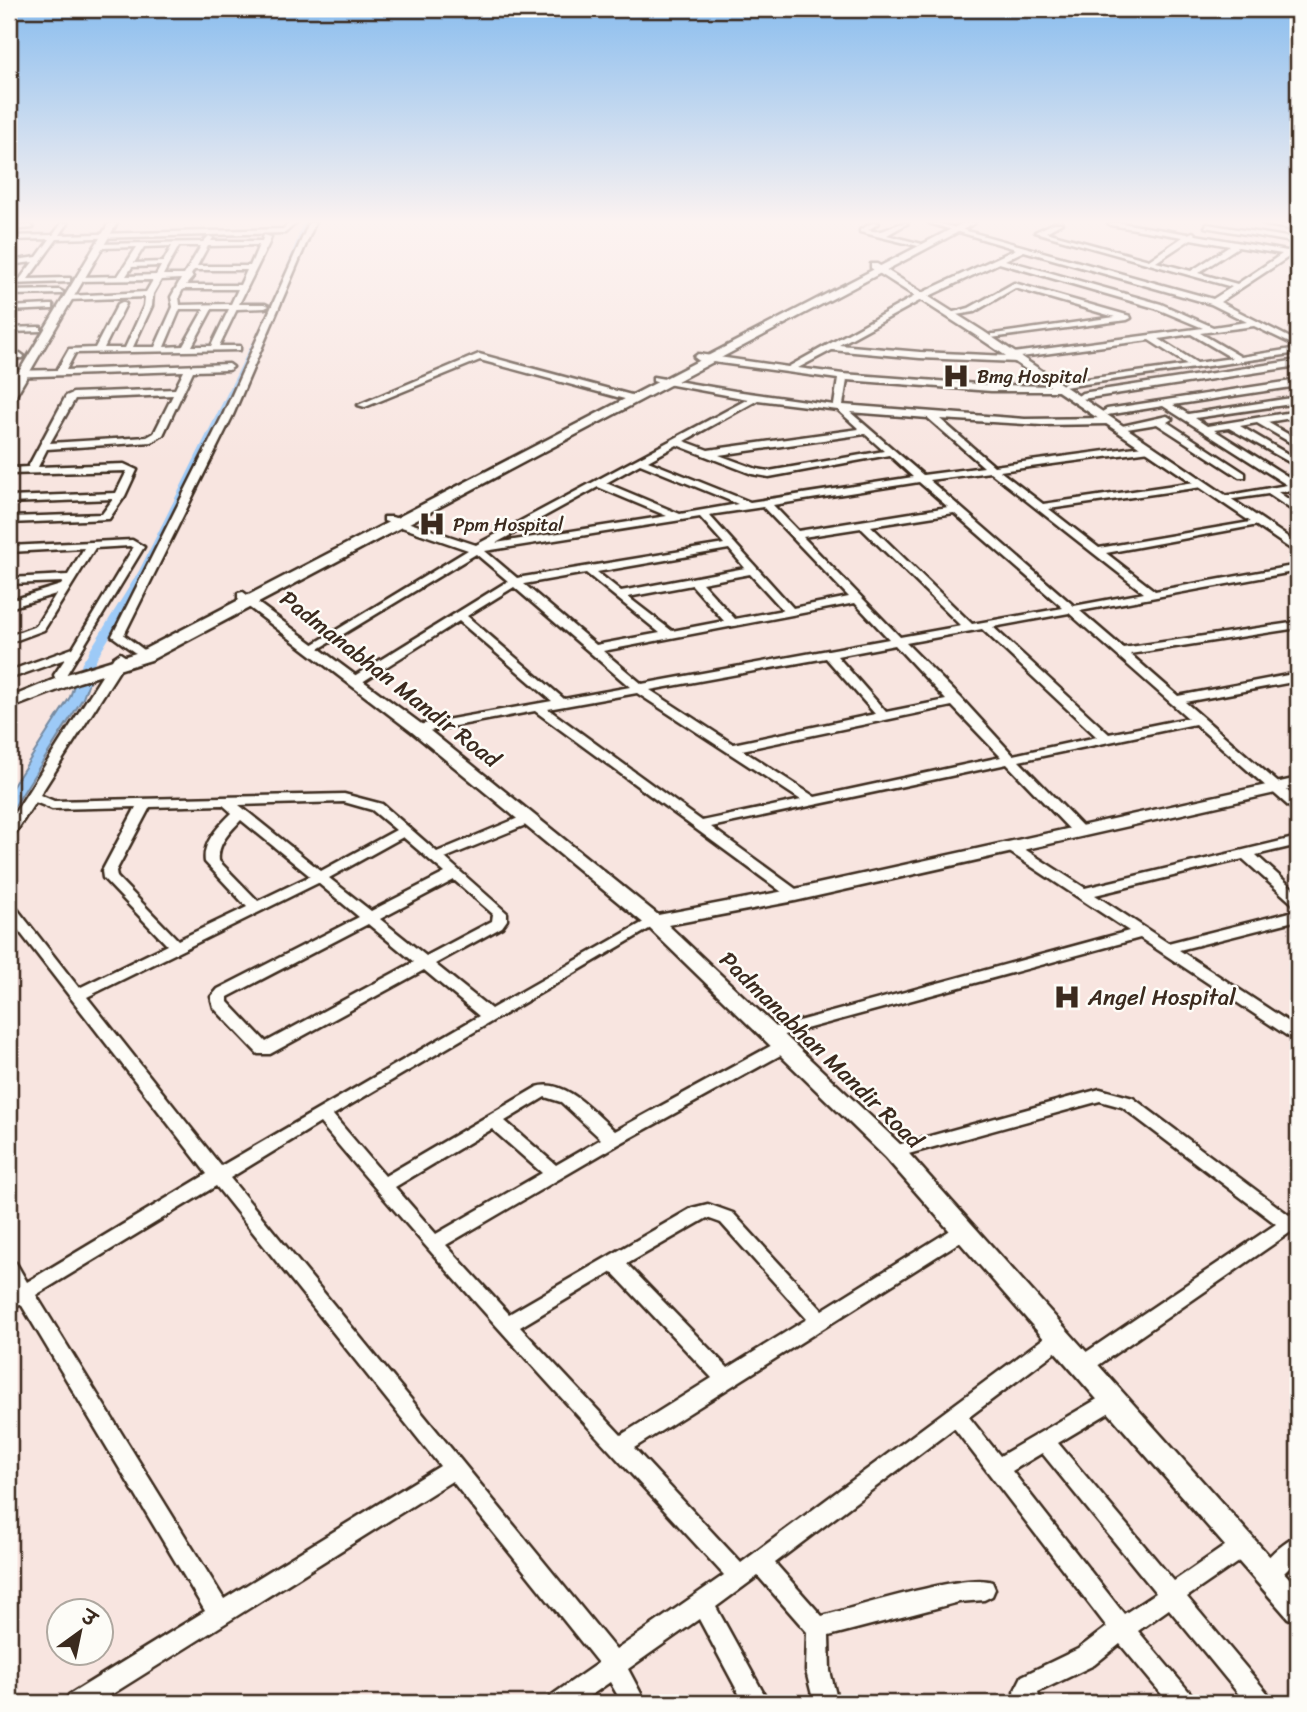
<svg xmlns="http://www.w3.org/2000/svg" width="1307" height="1712" viewBox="0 0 1307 1712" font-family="Sriracha,'Playpen Sans Deva',sans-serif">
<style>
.water{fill:#9dcaf7;stroke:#768aa0;stroke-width:2}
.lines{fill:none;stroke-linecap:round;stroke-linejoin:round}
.canal{fill:#9dcaf7;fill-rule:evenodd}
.minor-casing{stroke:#3b2a1e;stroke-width:5}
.tertiary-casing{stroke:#3b2a1e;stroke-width:5}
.secondary-casing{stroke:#3b2a1e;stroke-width:5}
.minor{fill:#fdfcf7;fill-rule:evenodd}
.tertiary{fill:#fdfcf7;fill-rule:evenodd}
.secondary{fill:#fdfcf7;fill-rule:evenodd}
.labels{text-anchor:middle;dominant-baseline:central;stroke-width:5;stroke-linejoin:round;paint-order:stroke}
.far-poi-label{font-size:19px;fill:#3b2a1e;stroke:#fdfcf7;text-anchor:start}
.street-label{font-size:23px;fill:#3b2a1e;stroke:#fdfcf7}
.poi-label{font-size:23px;fill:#3b2a1e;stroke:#fdfcf7;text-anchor:start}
</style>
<rect width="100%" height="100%" fill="#f8e5e0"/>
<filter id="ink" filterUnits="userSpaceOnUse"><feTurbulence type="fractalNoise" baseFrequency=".0143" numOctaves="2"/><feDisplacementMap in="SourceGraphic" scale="14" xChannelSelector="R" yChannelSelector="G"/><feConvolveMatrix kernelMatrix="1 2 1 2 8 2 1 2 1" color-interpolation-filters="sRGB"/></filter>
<g filter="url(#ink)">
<!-- water -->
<path class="water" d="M91 676 83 698 9 815V792L70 697 75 682Z"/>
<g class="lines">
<!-- canal -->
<path class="canal" d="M303 223H309L290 276 283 278Z
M252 343 259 345 149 571 94 663 87 685 85 688H77L75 685 82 663 139 571Z"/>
<defs>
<path id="minor" d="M62 223H68L60 235 283 229 290 223H296L285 233 57 239 28 279 67 278H70V282L9 284V280L20 279 33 262 9 265V261L37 257 50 239 9 240V236L53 235Z
M309 223H315L233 415 124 635 144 650 138 654 134 652 112 636 223 415Z
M872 223H879L868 230C888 235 890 223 908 223L887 235 922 244 918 246 860 232V230Z
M929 223H938L1213 299 1232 287 1035 232 1054 223H1062L1046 232 1149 260 1183 237 1111 225 1108 223H1121L1188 234 1193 232 1196 235 1287 251 1292 249 1298 253V257L1290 256 1220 302 1298 342V347L1254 326 1200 333 1241 357 1298 348V353L1064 387 1060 391H991L847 380 843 405 1025 419 1109 418 1114 421 1109 424 1042 425 940 419 994 466 1150 445 1155 448 1150 451 1000 471 1043 504 1202 481 1207 484 1202 487 1049 509 1099 548 1262 520V524L1258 525 1106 553 1155 591 1298 565V571L1080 611 1123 648 1298 622V628L1130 654 1178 696 1298 673V681L1185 702 1298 800V811L1293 810 1195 724 1019 761 1083 827 1085 830 1078 834 1073 833 1007 764 711 827 800 892 802 895 795 899 790 898 535 711 418 733 414 732 412 729 414 726 418 725 552 701 459 621 359 684H351L349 681 351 678 508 581 476 554 317 650 313 652 307 648 468 550 384 521V517H392L476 545 748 399 656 382 653 381V377L735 391 834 405 838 379 698 360 694 357 698 354 788 367 917 295 1016 249ZM1191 239 1230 246 1191 271 1156 262ZM1238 247 1282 254 1237 284 1198 273ZM1024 251 1211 304 1247 322 1213 327 1161 304 1005 260ZM999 263 1155 308 1203 328 1013 353 1009 356 920 352 839 345 923 299ZM1191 334 1232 358 1197 363 1159 339ZM1149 340 1188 365 1065 382 1061 386 991 385 843 374 798 368 832 350 920 358 1018 362 1021 361V357ZM758 400 838 410 859 429 708 450 684 441ZM850 412 928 418 984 467 923 475ZM865 434 884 451 769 471 757 469 719 455ZM677 445 752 474 769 477 889 455 913 477 750 502 648 461ZM640 464 738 504 680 514 606 483ZM990 472 1144 593 1074 606 929 480ZM919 482 948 507 798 531 773 505ZM598 487 667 516 496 543ZM763 507 849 597 793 608 709 515ZM954 513 1063 608 972 624 871 526ZM700 517 724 544 517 578 485 551ZM861 528 961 626 900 637 803 537ZM729 549 745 568 621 591 597 572ZM586 573 660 633 596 645 524 584ZM750 574 783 610 735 619 702 583ZM692 585 724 621 672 631 628 597ZM514 587 630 687 564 699 467 616ZM855 603 889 639 642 684 603 651ZM1069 613 1188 718 1109 734 993 627ZM982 629 1097 737 1013 755 961 698 906 643ZM895 645 946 700 886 712 837 656ZM826 658 875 714 733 744 650 690ZM637 693 801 800 702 821 548 709ZM952 706 1001 757 815 797 742 750Z
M1262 223 1298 226V230L1265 225Z
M1207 224 1298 239V243L1205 227Z
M31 225 33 228 9 230V226Z
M264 235 271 237 269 243 239 304H265L269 306 265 308 237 309 219 346H240V350L75 353 66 370 229 364 233 367 229 370 193 371 163 435 152 442 47 449 38 467 124 464 137 470 125 496 109 519 9 523 10 517 102 514 113 499 9 503V497L116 493 127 471 9 474V468L28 467 66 396 73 393 175 389 184 371 9 377V371L57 370 69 349 95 348 118 304 122 302 126 304 104 348H125L144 306 145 297 68 300 64 298 68 296 146 292 153 280 76 281 75 279 79 277 118 276 137 247 100 248 97 244 203 242 209 236 213 238 211 241H262ZM259 245 250 266H197L208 246ZM172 246 163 262 134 263 144 247ZM179 246H201L184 275H163ZM161 266 156 275 126 276 132 267ZM194 270H247L240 285H186L193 277 191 275ZM181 279 171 297 173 307 155 347H133L152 306 153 294 161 280ZM183 289H238L231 304 180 305 179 297ZM180 309H204L183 346 164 347ZM212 309H229L211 346H192ZM173 395 154 433 147 437 50 443 75 399Z
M1014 283 1130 316 1131 318 1127 320 991 338V334H994L1115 317 1015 288 974 312 950 316 946 314 969 308Z
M59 290 63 292 62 294 9 295V291Z
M50 305H53V309L9 311V307Z
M38 327H41V331L9 332V328Z
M20 353 24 356 23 358 9 359V355Z
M479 354 635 396 636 398 632 401 480 360 365 407 358 405Z
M1298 360V366L1082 399 1078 396 1082 393Z
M1298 380V386L1173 405 1188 414 1298 397V403L1195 418 1207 426 1298 411V417L1267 422 1298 440V447L1257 423 1240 426 1298 460V467L1229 428 1214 430 1298 483V491L1278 492 1298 506V514L1268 494 1220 501 1219 499 1224 496 1287 485 1163 406 1107 415 1102 412 1107 409Z
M1167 416 1172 419 1167 422 1245 473V477H1239L1157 424 1127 429 1122 426Z
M132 540 144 547 66 675 68 682 66 685H58L54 675 65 659 9 679V671L73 648 133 548 130 546 95 548 44 630 9 643V636L36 626 56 594 9 608V601L61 585 63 582 9 584V578L68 575 84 548 9 552V546Z
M120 653 126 657 124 663 40 795 54 801 344 794 382 804 437 852 523 816H533L535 819 533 822 445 858 507 913V920L502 927 435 964 491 1009 649 919H659L661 922 333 1115 385 1176 537 1087C566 1078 595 1114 615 1131L776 1043H788L790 1047 788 1051 619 1144 446 1245 509 1314 692 1208 708 1204 733 1213 822 1310 957 1226 963 1224 969 1226 972 1231 969 1236 634 1448 741 1563 1052 1332 1059 1330 1066 1332 1069 1338 1066 1344 969 1417 1000 1456 1106 1394 1113 1391 1120 1394 1123 1400 1120 1406 1058 1443 1174 1581 1235 1539 1243 1536 1251 1539 1254 1546 1251 1553 1187 1597 1269 1695 1273 1703H1246L1169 1609 1138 1631 1192 1695 1196 1703H1169L1120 1644 1094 1665 1038 1692 1041 1703H1017L1014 1692 1022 1676 1078 1649 1107 1627 954 1428 775 1563 822 1616C854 1608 967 1572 992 1582L995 1589 992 1596 984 1600 959 1602 829 1636 830 1671 838 1703H814L806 1671 807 1632 758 1576 716 1607 769 1703H744L699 1619 628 1669 646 1703H622L610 1682 580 1703H548L552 1695 598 1663 452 1481 98 1703H65L69 1695 205 1611 21 1304 9 1310V1293L13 1290 9 1284V1261L16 1263 27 1282 207 1174 9 918V903L14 905 79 988 167 945 103 878 102 871 136 807 52 809 35 802 14 835 9 836V822L114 657ZM344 802 372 810 396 830 321 871 239 805ZM223 805 232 813C219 826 202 842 205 862L247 907 178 940 117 877 116 871 150 807ZM241 820 310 876 258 901 219 861C217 843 230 832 241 820ZM403 837 445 873 371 911 329 878ZM454 880 493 914 492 921 426 956 380 919ZM318 883 359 917 218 989 211 997 214 1008 258 1054H270L424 970 479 1016 221 1166 87 997ZM368 924 414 962 266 1042 228 1002V997ZM545 1097 561 1102 601 1139 556 1165 505 1121ZM320 1123C450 1278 587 1426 724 1575L616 1650 230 1178ZM492 1129 542 1173 436 1234 395 1187ZM216 1186 440 1466 224 1599 36 1295ZM707 1218 721 1223 807 1319 728 1368 627 1264ZM612 1272 712 1378 621 1435 520 1327ZM1042 1453 1156 1593 1124 1614 1012 1471Z
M1298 837V845L1256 855 1298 893V905L1293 904 1243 859 1095 895 1168 943 1298 910V920L1179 950 1298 1028V1040L1292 1039 1140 938 769 1039 763 1038 761 1034 763 1030 769 1029 1129 931 1005 849 1003 846 1005 843H1015L1085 888Z
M1100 1089 1133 1098 1289 1215 1298 1211V1227L1090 1371 1083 1373 1076 1371 1073 1365 1076 1359 1276 1224 1122 1107 1100 1101 894 1158 888 1157 885 1152 888 1147 894 1146Z
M1298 1535V1559L1276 1581 1268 1584 1260 1581 1257 1574C1263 1560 1283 1541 1298 1535Z"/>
<path id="tertiary" d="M109 223H117L15 397 9 400V388Z
M871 264H877L983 331 1298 544V554L975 335 871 268Z
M243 592 424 726 658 915 795 889 1298 778V788L795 901 668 925 902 1146 1298 1588V1621L1288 1618 886 1158 647 926 412 732 238 599V593Z"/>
<path id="secondary" d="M963 223H975L151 660 79 682 9 709V698L67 674 139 652Z"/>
</defs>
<!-- minor casing -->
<use href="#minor" class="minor-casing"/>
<!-- tertiary casing -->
<use href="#tertiary" class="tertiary-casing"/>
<!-- secondary casing -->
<use href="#secondary" class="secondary-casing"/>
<!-- minor -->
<use href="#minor" class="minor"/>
<!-- tertiary -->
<use href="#tertiary" class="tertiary"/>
<!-- secondary -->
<use href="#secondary" class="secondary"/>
</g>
</g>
<!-- sky -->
<linearGradient id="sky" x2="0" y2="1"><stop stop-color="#8abdee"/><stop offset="0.48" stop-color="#fcf3f1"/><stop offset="1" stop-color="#fcf3f1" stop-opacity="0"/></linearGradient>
<rect width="1307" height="462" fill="url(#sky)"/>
<!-- icons -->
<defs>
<symbol id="hospital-bare" viewBox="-9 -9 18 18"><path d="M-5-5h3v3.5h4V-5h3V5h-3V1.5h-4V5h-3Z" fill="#3b2a1e" stroke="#fdfcf7" stroke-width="2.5" paint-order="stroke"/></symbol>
</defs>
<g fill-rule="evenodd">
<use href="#hospital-bare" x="937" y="357" width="38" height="38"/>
<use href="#hospital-bare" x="413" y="505" width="38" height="38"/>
<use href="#hospital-bare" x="1048" y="978" width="38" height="38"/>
</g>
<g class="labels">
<!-- far-poi labels -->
<g class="far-poi-label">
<text x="977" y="376">Bmg Hospital</text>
<text x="453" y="524">Ppm Hospital</text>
</g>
<!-- street labels -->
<g class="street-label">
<text transform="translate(390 679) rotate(38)">Padmanabhan Mandir Road</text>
<text transform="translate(821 1050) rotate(44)">Padmanabhan Mandir Road</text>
</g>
<!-- poi labels -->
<g class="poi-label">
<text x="1088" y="997">Angel Hospital</text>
</g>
</g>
<!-- margin -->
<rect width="1307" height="1712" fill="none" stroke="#fdfcf7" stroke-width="35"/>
<rect x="18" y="18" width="1272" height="1677" fill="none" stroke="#3b2a1e" stroke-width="2.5" filter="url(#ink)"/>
<!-- north arrow -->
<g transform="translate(80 1632) rotate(33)"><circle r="33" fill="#fdfcf7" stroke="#afa8a0" stroke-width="2"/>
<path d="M0-5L12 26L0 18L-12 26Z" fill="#3b2a1e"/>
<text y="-10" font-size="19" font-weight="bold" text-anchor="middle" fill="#3b2a1e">उ</text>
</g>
</svg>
